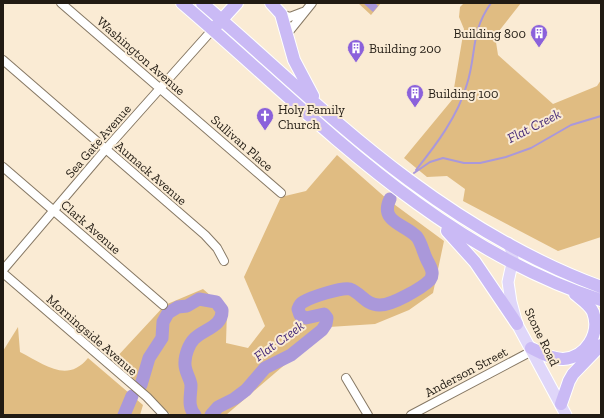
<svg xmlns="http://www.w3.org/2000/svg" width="604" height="418" viewBox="0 0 604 418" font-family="'Zilla Slab',serif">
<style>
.green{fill:#e0bc82}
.water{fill:#aa98da}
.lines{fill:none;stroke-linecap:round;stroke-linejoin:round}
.stream{stroke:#aa98da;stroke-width:2}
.river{stroke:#aa98da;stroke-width:13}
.minor-casing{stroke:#867864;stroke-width:10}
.major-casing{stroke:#fff;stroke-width:13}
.highway-casing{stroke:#fff;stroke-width:14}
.minor{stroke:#fff;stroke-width:8}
.major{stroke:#dfd6f9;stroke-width:11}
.highway{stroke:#cabaf5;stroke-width:12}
.labels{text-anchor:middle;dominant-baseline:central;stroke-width:4;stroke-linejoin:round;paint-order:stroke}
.poi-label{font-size:13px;fill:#211b13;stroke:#faebd4;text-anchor:start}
.street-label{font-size:13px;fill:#211b13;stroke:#faebd4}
.water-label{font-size:14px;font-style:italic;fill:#482c7a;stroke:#faebd4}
</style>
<rect width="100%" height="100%" fill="#faebd4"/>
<!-- green -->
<path class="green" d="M358 3H381L371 15Z
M464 3H521L499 31 496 42 498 55 553 104 597 86 601 80V237L558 251 463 201 465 189 447 176 427 177 404 158 452 100 464 29 459 17 460 7Z
M337 155 387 199 444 241 433 293 409 310 375 324 329 327 226 415H171L114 360 165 305 203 289 227 310 226 343 248 348 265 326 244 277 281 197 306 191Z
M18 327 20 352C44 364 67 384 88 358L143 405 140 415H3V351Z"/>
<!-- water -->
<path class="water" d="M363 3H375L378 6 373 12Z"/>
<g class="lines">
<!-- stream -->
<path class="stream" d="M416 170C436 145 458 116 467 84 477 52 470 33 491 3
M414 173 430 162 443 158 464 163H480L506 157 531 148 571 125 601 116"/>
<!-- river -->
<path class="river" d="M141 385 149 358 162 338 163 322 168 313 178 307 187 306 199 299 216 302 222 310C223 327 203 329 194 339 189 344 185 355 185 362 184 371 190 377 191 385 191 396 187 406 195 415
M124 415 132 396
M211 415 218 407 234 399 246 390 265 368 291 355 322 330 326 324 327 318 324 314 306 318 300 315 298 309C299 306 301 303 303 302 311 297 342 287 350 289 361 293 366 305 379 305 391 306 422 288 430 280 435 273 430 266 427 260 423 252 422 244 417 237 405 224 379 222 390 199"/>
<defs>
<path id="minor" d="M61 3 281 193
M281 14 290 17 303 12
M287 34 312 3
M3 60 205 235 217 248 224 261
M3 167 163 305
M3 270 106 149 213 29
M3 273 147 397 164 415
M346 378 368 415
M411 415 532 351"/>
<path id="major" d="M508 243 511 250 513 259 508 282 511 302 517 324 566 415"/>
<path id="highway" d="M182 3C313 115 433 246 601 300
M202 3C271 62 336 126 409 180 467 223 533 262 601 287
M271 3 281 14 294 60 313 96
M216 26 237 3
M447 231 475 262 517 324
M531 348C541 353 552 359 563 359 586 358 601 333 593 312 590 305 581 299 575 294
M561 404 569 381 573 374 601 345"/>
</defs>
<!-- minor casing -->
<use href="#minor" class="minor-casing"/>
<!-- major casing -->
<use href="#major" class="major-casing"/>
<!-- highway casing -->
<use href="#highway" class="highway-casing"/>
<!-- minor -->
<use href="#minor" class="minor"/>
<!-- major -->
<use href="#major" class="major"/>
<!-- highway -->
<use href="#highway" class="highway"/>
</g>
<!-- icons -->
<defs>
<symbol id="building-pin" viewBox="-11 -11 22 30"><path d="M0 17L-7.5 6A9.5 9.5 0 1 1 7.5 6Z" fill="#8b61db" stroke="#faebd4"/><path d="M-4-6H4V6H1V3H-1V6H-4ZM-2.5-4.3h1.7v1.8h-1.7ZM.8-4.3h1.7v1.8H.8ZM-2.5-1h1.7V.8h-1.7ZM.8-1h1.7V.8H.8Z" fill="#fff"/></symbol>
<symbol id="church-pin" viewBox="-11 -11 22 30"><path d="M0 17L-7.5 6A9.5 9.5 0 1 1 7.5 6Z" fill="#8b61db" stroke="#faebd4"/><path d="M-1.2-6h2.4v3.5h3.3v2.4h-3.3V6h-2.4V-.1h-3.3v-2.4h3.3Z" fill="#fff"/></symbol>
</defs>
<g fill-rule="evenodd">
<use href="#building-pin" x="529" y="23" width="20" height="27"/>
<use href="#building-pin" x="346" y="38" width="20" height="27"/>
<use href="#building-pin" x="405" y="83" width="20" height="27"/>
<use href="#church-pin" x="255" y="106" width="20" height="27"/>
</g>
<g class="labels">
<!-- poi labels -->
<g class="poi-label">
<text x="526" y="33" text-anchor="end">Building 800</text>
<text x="369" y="48">Building 200</text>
<text x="428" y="93">Building 100</text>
<text x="278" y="109">Holy Family<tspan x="278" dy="15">Church</tspan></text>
</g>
<!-- street labels -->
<g class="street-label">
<text transform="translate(141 56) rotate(41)">Washington Avenue</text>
<text transform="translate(98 141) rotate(-49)">Sea Gate Avenue</text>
<text transform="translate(242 143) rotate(41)">Sullivan Place</text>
<text transform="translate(151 173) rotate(41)">Aumack Avenue</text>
<text transform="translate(91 227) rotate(41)">Clark Avenue</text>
<text transform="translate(92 335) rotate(41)">Morningside Avenue</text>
<text transform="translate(542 337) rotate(64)">Stone Road</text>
<text transform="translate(466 372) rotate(-28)">Anderson Street</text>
</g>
<!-- water labels -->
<g class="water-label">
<text transform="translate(534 126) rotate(-27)">Flat Creek</text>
<text transform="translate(279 341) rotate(-36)">Flat Creek</text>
</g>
</g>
<!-- border -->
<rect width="604" height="418" fill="none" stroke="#211b13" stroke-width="8"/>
</svg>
